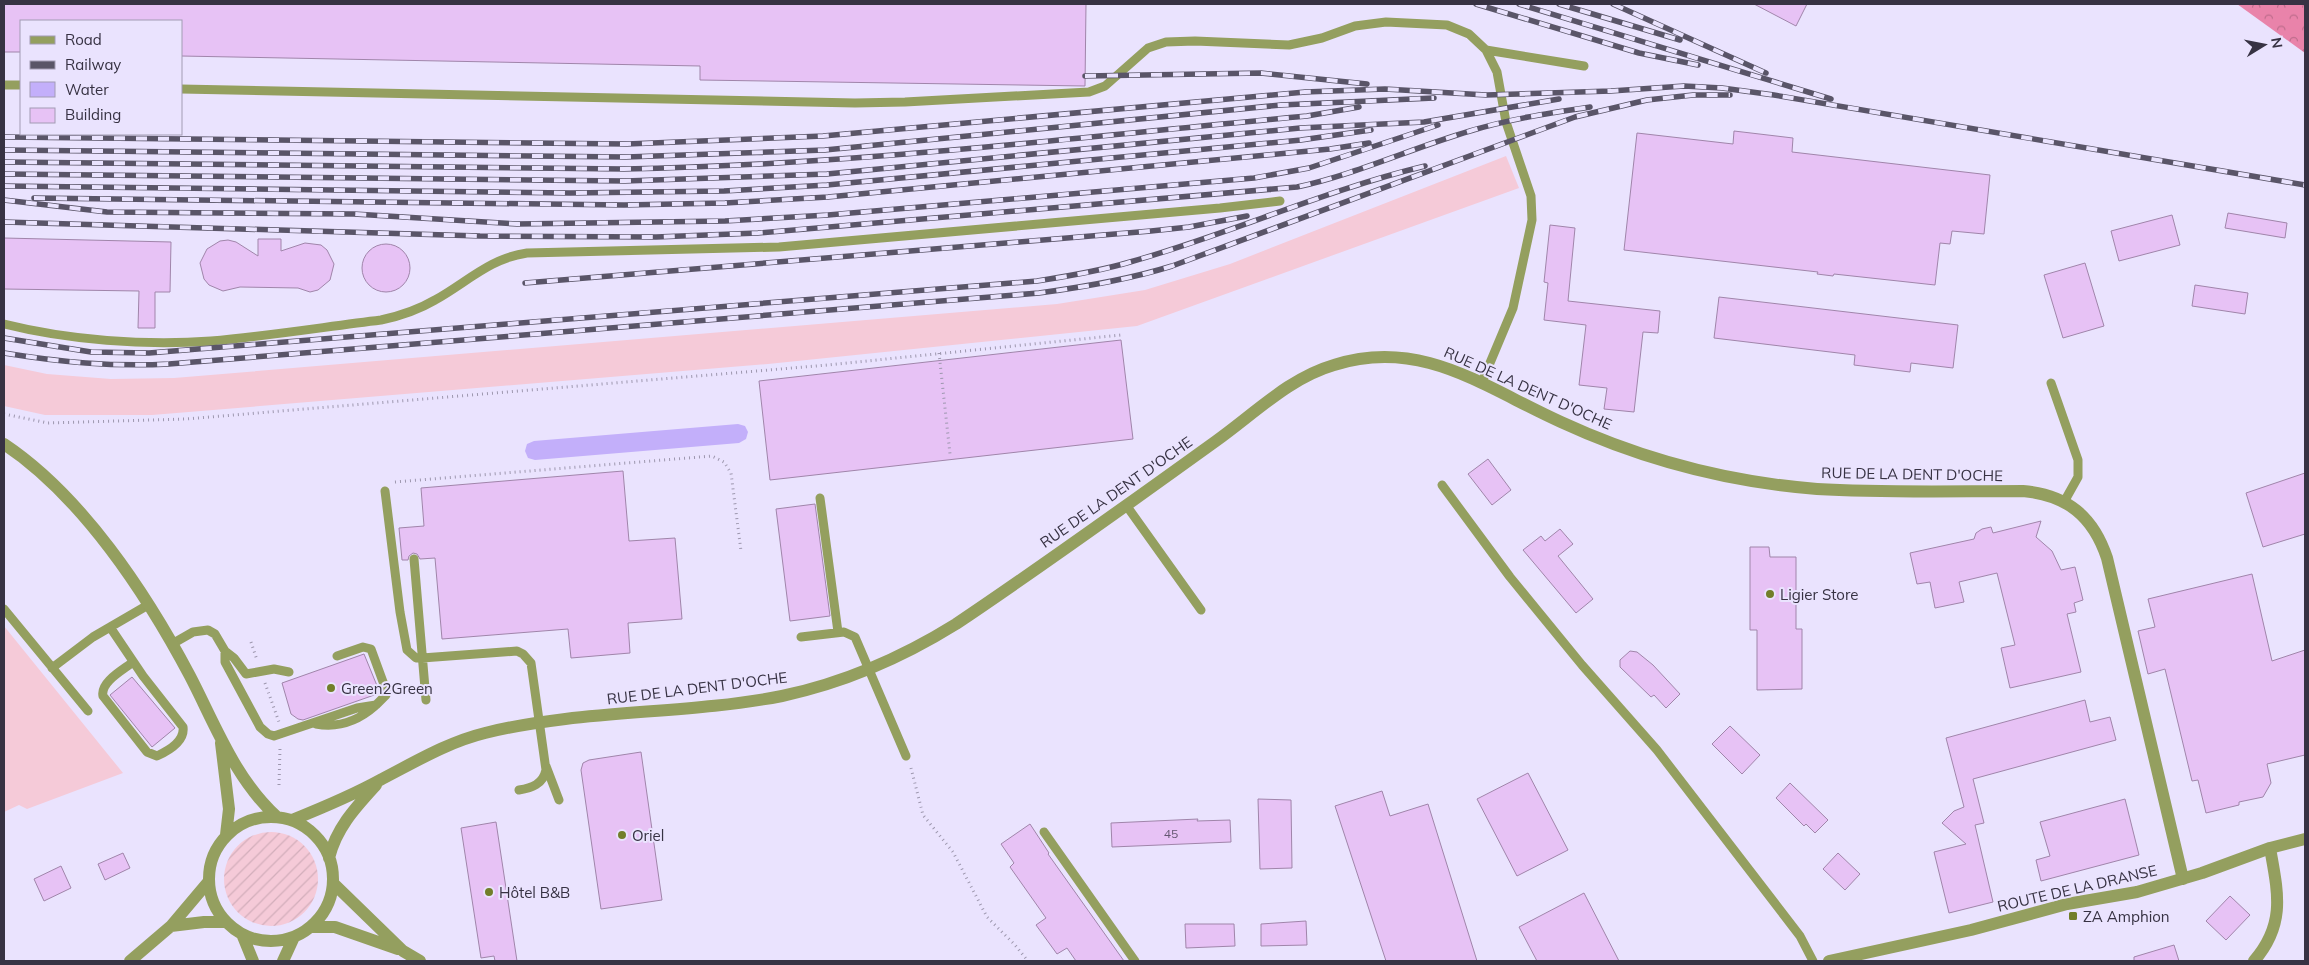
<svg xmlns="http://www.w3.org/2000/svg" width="2309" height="965" viewBox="0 0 2309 965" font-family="Mulish,sans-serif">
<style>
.grass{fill:#f5cad8}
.forest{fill:url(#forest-crowns)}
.garden{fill:url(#garden-furrows)}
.water{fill:#c3affa}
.building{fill:#e7c2f5;stroke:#a085aa}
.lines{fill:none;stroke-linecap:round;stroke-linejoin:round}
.path{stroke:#9d97ae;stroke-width:3;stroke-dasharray:1 4;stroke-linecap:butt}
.service{stroke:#949f5f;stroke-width:9}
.minor{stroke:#949f5f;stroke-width:12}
.rail-casing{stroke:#5a5568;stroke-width:5.5}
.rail{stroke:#eae3fe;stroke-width:4;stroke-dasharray:11;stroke-linecap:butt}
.poi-dot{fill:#727e2a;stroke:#eae3fe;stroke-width:2}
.labels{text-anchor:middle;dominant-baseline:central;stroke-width:4;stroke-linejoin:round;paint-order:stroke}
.number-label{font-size:12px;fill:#635670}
.street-label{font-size:15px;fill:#373243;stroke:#eae3fe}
.poi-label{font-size:15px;fill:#373243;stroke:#eae3fe;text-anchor:start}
</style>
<defs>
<pattern id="forest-crowns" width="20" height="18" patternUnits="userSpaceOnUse" patternTransform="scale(1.25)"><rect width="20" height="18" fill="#e983aa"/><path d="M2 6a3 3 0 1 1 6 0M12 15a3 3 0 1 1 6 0" fill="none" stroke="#be6c8c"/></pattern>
<pattern id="garden-furrows" width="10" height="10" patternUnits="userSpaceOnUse" patternTransform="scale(1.25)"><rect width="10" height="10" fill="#f5cad8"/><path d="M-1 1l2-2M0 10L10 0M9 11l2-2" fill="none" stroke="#d3aebb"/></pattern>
</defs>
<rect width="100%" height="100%" fill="#eae3fe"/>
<!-- grass -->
<path class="grass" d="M1506 156 1519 188 1137 326 768 364 152 415H45L4 406V365L47 374 111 379 174 378 1057 304 1145 290 1230 264Z
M4 626 123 773 27 809 19 805 4 812Z"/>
<!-- forest -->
<path class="forest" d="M2237 4H2305V53Z"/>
<!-- garden -->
<path class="garden" d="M224 879a47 47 0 1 1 94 0a47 47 0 1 1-94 0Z"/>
<!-- water -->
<path class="water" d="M738 424 745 426 748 432 746 439 739 443 535 460 528 458 525 451 527 444 534 441Z"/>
<!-- building -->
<path class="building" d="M4 4H1086L1085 86 700 80V66L181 56V21H21V52H4Z
M1754 4H1807L1796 26Z
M1734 131 1793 138 1792 152 1990 175 1984 234 1952 231 1950 244 1940 243 1935 285 1834 274 1833 276 1817 274 1818 272 1624 250 1637 133 1733 144Z
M2228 213 2287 223 2285 238 2225 228Z
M2172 215 2180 245 2119 261 2111 231Z
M1550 225 1575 228 1568 301 1660 311 1658 333 1643 332 1634 412 1604 409 1607 388 1579 385 1586 325 1544 320 1548 283 1544 282Z
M4 238 171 242 170 292H155V328H138L139 291 4 289Z
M258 239H281V251L305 243 321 245 327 250 334 264 330 280 318 290 310 292 298 288 240 287 223 291 209 285 204 279 200 263 207 249 220 241 228 240 236 242 258 256Z
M362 268a24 24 0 1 1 48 0a24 24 0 1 1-48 0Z
M2085 263 2104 326 2063 338 2044 275Z
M2195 285 2248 293 2245 314 2192 306Z
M1719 297 1958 325 1953 368 1911 363 1910 372 1854 365 1855 355 1714 338Z
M1121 340 1133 439 770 480 759 381Z
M1488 459 1511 490 1492 505 1468 474Z
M623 471 629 541 675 538 682 619 628 623 630 653 571 658 568 629 442 639 435 558 420 559 417 554 413 553 409 556 408 560H402L399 528 424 526 421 488Z
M2305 473V534L2263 547 2246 493Z
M815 504 830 616 790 621 776 509Z
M2041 521 2036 537 2052 551 2061 570 2075 567 2083 600 2074 603 2076 612 2067 614 2081 672 2010 688 2001 648 2015 645 1997 573 1959 582 1964 602 1935 608 1930 582 1917 584 1910 553 1974 539 1976 533 1982 529 1991 527 1993 533Z
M1560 529 1573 544 1558 556 1593 599 1576 613 1523 550 1541 536 1545 541Z
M1750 547H1769L1770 557H1796V629H1802V689L1757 690V630H1750Z
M2252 574 2272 661 2305 650V755L2267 764 2271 783 2263 797 2239 802V805L2206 813 2198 780 2192 781 2165 669 2148 674 2138 631 2155 627 2148 599Z
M1630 651 1637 652 1653 665 1680 694 1666 708 1654 695 1651 697 1620 667V660Z
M364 654 380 693 303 720 298 719 291 714 282 683Z
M132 677 175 728 152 747 110 695Z
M2085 700 2090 722 2110 717 2116 740 1973 779 1984 823 1975 825 1993 902 1949 913 1934 852 1966 844 1942 823 1954 811 1964 807 1946 738Z
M1730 726 1760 755 1742 774 1712 744Z
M641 752 662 900 601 909 581 770 583 763 589 760Z
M1528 773 1568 850 1517 876 1477 799Z
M1790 783 1828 820 1815 833 1806 824 1804 826 1776 798Z
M1382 791 1390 816 1428 804 1477 961H1386L1335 806Z
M1258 799 1291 800 1292 868 1260 869Z
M2125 799 2139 855 2041 881 2036 860 2050 856 2040 822Z
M1198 819 1197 821 1230 820 1231 842 1112 847 1111 823Z
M496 822 517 961H495L494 956 481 958 461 828Z
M1030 824 1049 853 1048 854 1124 961H1076L1067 948 1057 954 1036 925 1046 918 1010 867 1014 863 1001 844Z
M123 853 130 868 105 880 98 864Z
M1838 853 1860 874 1845 890 1823 869Z
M61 866 71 888 44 901 34 879Z
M1584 893 1619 961H1537L1519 927Z
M2230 896 2250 915 2226 940 2206 921Z
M1306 921 1307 945 1261 946V924Z
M1185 924H1234L1235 946 1186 948Z
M2174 945 2179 961H2134V957Z"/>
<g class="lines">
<!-- path -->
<path class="path" d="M939 353 950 454
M4 414 48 423 186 419 828 365 1121 335
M395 482 712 456 724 462 731 473 741 551
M251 642 257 660
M265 683 279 722
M911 768 923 815 953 852 987 917 1015 945 1028 961
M279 785 280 748"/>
<!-- service -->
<path class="service" d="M4 85H21
M181 89 855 103 905 102 1089 92 1105 86 1148 48 1166 42 1195 41 1289 45 1322 38 1355 26 1386 22 1447 25 1469 34 1486 50 1584 66
M4 324C68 340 145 346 211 341 268 336 324 327 381 320 400 316 418 310 435 300 466 283 490 258 527 253L779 247 1220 208 1280 201
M1482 382 1513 308 1532 220 1531 196 1506 122 1497 72 1486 50
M2051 383 2078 460V477L2064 502
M1442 485 1510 577 1582 665 1657 750 1800 936 1813 961
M385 491 400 612 407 650 416 658H422L517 651 523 654 531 663 546 770C543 784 532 788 519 790
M820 498 838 632
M1126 505 1201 610
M414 559 426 700
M4 609 88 711
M110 627 143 676 183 727C185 741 168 751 157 756L147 752 103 696C100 682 123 670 133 662
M801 637 844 632 855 637 906 756
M172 644 193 632 208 630 215 634 225 651 234 658 246 674 274 669 289 672
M225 651V662L260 727 268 734 274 736 357 708 376 705 386 695V690L371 649 363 647 337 656
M52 668 93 637 148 605
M316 724C338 728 358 721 375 706
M546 766 559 800
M1044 832 1135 961"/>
<!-- minor -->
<path class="minor" d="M4 444C82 496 146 593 190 676 215 724 235 779 277 817
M221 743 229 809 226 835
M209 879a62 62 0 1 1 124 0a62 62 0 1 1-124 0Z
M292 820C322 808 353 795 382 779 415 762 448 742 485 733 582 709 684 715 782 696 843 683 903 657 956 624 1044 565 1130 503 1216 441 1254 414 1289 378 1334 365 1422 337 1485 388 1561 422 1641 459 1728 482 1817 489 1885 493 1954 491 2023 491 2067 495 2093 516 2107 558L2183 879
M329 858C336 828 356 807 376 785
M333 883 403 951 420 961
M171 926 204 922H226
M311 927H335L398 949
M242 934 253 961
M130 961 171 926 209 881
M283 961 294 937
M1829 961 1971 930 2067 904 2137 892 2202 873 2270 848 2305 839
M2254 961C2286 924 2278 893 2270 848"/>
<defs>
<path id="rail" d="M1476 4 1639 53 1698 65
M1519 4 1831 99
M1559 4 1680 40
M1613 4 1766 73
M1085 76 1261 73 1367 84
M4 137 627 144 823 136 1305 92 1385 89 1486 95 1611 91 1684 86 1722 88 1774 95 2305 185
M4 150 626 157 825 150 1281 105 1434 98
M4 162 624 169C853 165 1080 137 1307 116L1359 107
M4 174 625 181 827 174 1300 128 1424 122 1559 99
M4 186 570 193 724 191 827 185 1301 140 1371 130
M34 198 624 205 725 203 828 197 1330 149 1369 143
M4 200 107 212 354 214 517 224 725 221 828 215 1254 178 1309 168 1438 125
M4 222 480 236 656 237 758 233 1297 187C1357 174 1412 148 1470 131 1509 119 1550 113 1590 107
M525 283 1151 231 1189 227 1247 216
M4 338 91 352 149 353 1037 281C1069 276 1100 271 1130 262 1230 234 1325 190 1425 166
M4 353C60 362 111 367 169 364L1039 293C1084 287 1127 280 1172 266L1575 117 1647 100 1693 95H1730"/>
</defs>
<!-- rail casing -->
<use href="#rail" class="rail-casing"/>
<!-- rail -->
<use href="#rail" class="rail"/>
</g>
<!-- markers -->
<g class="poi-dot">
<circle cx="1770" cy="594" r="5"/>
<circle cx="331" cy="688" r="5"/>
<circle cx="622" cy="835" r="5"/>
<circle cx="489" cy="892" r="5"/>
<rect x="2068" y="911" width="10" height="10" rx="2.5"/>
</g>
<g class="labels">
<!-- number labels -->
<g class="number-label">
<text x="1171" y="833">45</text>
</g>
<!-- street labels -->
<g class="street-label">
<text transform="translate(1528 388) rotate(24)">RUE DE LA DENT D'OCHE</text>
<text transform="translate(1912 474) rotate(1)">RUE DE LA DENT D'OCHE</text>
<text transform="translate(1116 492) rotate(-35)">RUE DE LA DENT D'OCHE</text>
<text transform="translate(697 688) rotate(-7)">RUE DE LA DENT D'OCHE</text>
<text transform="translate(2077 888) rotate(-13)">ROUTE DE LA DRANSE</text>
</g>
<!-- poi labels -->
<g class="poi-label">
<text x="1780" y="594">Ligier Store</text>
<text x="341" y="688">Green2Green</text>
<text x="632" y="835">Oriel</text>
<text x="499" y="892">Hôtel B&amp;B</text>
<text x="2083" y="916">ZA Amphion</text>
</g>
</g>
<!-- border -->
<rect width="2309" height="965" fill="none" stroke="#373243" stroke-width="10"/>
<!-- legend -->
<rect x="20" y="20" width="162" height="115" fill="#eae3fe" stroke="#a29cb3"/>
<rect x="30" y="36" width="25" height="8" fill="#949f5f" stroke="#a29cb3"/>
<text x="65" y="45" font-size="15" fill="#373243">Road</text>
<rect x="30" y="61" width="25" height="8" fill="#5a5568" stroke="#a29cb3"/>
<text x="65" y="70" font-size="15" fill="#373243">Railway</text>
<rect x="30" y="82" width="25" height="15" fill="#c3affa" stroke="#a29cb3"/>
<text x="65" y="95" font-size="15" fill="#373243">Water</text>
<rect x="30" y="108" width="25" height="15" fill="#e7c2f5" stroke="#a29cb3"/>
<text x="65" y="120" font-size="15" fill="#373243">Building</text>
<!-- north arrow -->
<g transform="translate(2264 45) rotate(80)" stroke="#eae3fe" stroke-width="4" paint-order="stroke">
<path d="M0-4L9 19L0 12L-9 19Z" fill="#373243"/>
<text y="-8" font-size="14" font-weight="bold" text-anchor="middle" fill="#373243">N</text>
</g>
</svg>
